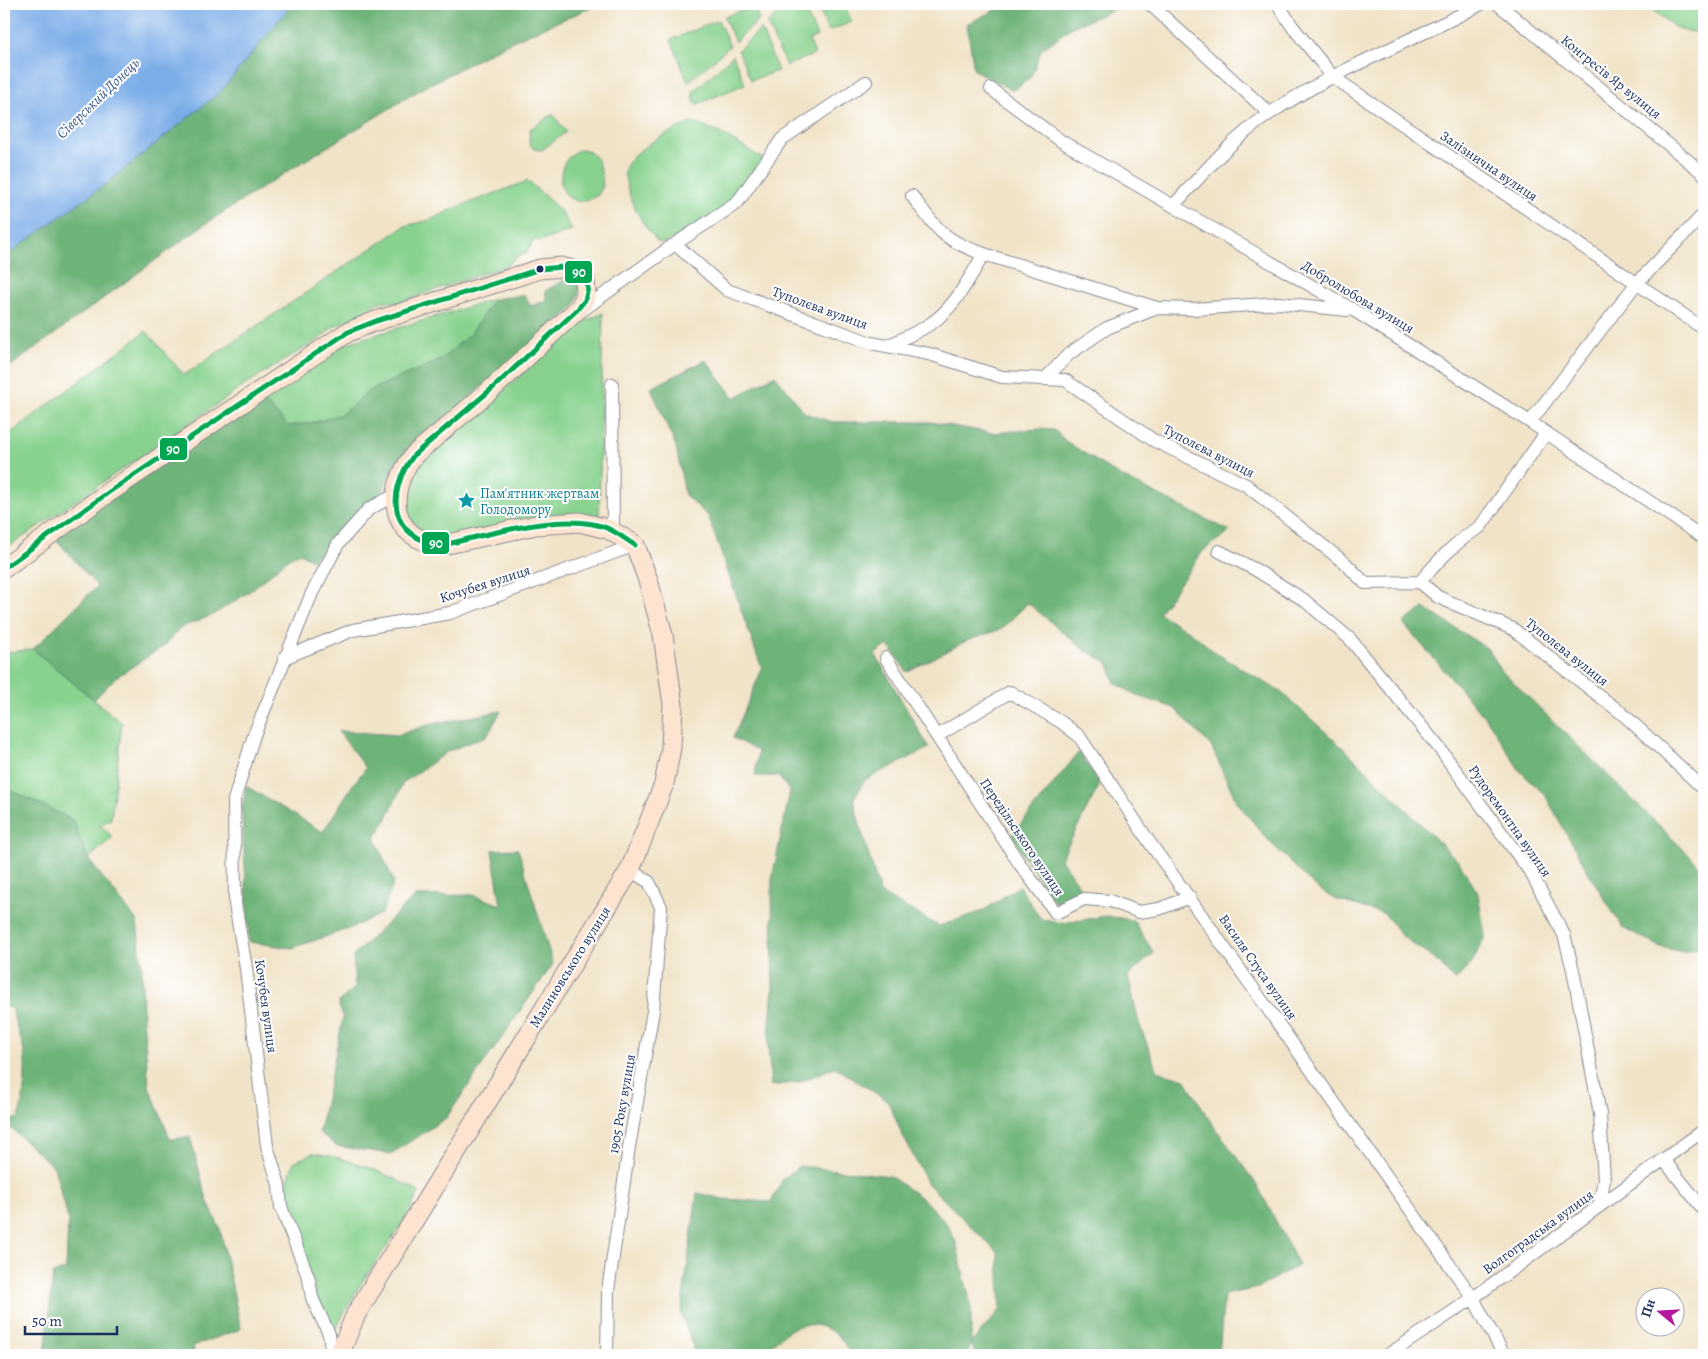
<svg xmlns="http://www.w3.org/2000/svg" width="1708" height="1359" viewBox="0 0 1708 1359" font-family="Alegreya,serif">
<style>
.green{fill:#88d28e;stroke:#528076}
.forest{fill:#6eb479;stroke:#44726c}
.water{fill:#7cade8;stroke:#4c6ea3}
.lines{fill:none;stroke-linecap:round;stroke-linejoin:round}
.street-casing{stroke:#868993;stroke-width:14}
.secondary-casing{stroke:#868993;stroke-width:21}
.street{stroke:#fff;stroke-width:12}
.secondary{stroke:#fde4d1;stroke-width:19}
.bus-1-casing{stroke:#fff;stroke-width:9}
.bus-1{stroke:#00a651;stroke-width:5}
.bus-dot{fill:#1b2f5e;stroke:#fff;stroke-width:2}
.labels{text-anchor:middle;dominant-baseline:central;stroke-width:4;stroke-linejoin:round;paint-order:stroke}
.street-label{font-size:14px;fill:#1b2f5e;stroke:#fff}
.culture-label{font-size:14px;fill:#0d838f;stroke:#fff;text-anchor:start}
.water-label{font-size:15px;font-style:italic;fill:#3d5b8e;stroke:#fff}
.line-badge{stroke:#fff;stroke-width:2}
.badge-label{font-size:14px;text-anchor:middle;font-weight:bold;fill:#fff}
</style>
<rect width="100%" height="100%" fill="#fff"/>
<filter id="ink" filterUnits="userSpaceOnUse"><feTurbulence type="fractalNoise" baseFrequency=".02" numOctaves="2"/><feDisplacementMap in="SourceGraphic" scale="10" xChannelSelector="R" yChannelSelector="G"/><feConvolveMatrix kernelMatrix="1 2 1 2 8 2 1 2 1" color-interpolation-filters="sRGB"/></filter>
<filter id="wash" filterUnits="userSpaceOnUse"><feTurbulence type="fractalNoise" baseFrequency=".0096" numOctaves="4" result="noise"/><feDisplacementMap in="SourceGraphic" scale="20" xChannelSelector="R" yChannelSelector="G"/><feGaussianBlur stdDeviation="1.12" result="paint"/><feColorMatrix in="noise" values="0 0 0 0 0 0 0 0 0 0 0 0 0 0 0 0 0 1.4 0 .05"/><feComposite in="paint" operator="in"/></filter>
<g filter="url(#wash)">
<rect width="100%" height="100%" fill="#f1e3c8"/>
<!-- green -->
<path class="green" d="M788 4H802L817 36 809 40 815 54 786 66 767 24Z
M817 4H844L852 22 828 31Z
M1645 4H1694L1704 16V31L1691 32 1677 29Z
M753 6 759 20 735 42 724 17Z
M718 20 730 46 688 82 671 40Z
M761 29 778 71 751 80 738 50Z
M733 55 745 84 696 105 692 93Z
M553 114 566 132 542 150 534 149 529 143 530 129Z
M693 122 720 133 764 159 739 186 733 202 666 243 658 242C643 225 632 208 627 185 626 180 623 174 625 170 632 148 673 130 693 122Z
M582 149C600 153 601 171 603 186L598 195C594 197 588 200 583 201 555 204 552 158 582 149Z
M528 181 560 210 572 230 541 241 534 240 526 254 518 256 508 265 397 303 386 301 376 303 360 315 332 328 318 340 260 375 4 550V438L146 331 184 375 405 226 430 220 455 208Z
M494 299 472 332 441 360 370 390 343 414 312 423 288 426 259 396 319 357 351 342Z
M603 313 599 521 461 537 424 534 410 520 402 497 408 481 419 464 581 323Z
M33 649 122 723 111 819 100 825 113 837 88 859 68 818 4 787V653Z
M313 1153C351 1158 386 1173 419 1192 395 1244 352 1284 333 1339L281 1201 294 1162Z"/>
<!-- forest -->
<path class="forest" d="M292 4H600L512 41 423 88 293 168 205 224 4 371V257L108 182 221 91Z
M1006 4H1127L1072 27 1041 50 1031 77 1013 91 974 70 967 24Z
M571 279 577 283 580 290 574 307 405 453 393 466 382 493 312 560 300 553 289 558 249 592 213 615 180 628 164 646 115 678 94 700 33 649 97 586 55 538 259 396 288 426 312 423 342 414 370 390 441 360 472 332 494 299 524 295 531 306 547 300 545 291 564 280Z
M706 360 734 398 775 375 805 413 833 422H930L992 433 1040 429 1054 430 1067 442 1120 476 1230 531 1203 551 1159 613 1193 634 1216 653 1281 692 1352 756 1459 862 1478 893 1485 936 1473 961 1455 981 1440 964 1401 935 1385 914 1334 899 1314 886 1266 838 1237 802 1211 746 1174 708 1138 696 1115 683 1108 662 1084 650 1028 603 1002 629 966 641 907 672 888 645 875 654 929 748 865 780 854 798C859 830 872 862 880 893L939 926 983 911 1019 886 1041 919 1063 923 1106 916 1133 920 1154 953 1128 976 1139 1023 1157 1071 1185 1079 1210 1121 1257 1185 1299 1265 1258 1288 1224 1295 1219 1355H976L971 1344 967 1355H850C844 1333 818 1319 796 1327 787 1330 778 1340 770 1346L771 1355H692L693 1346 681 1313 697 1193 723 1199 771 1202 783 1179 799 1166 890 1176 924 1200 947 1224 956 1242 971 1306V1343L1001 1309 998 1253 928 1184 902 1134 888 1101 835 1067 800 1082 771 1086 768 1046 773 988 772 879 790 791 778 776H755L758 751 733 738 762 669 708 516 685 495 676 447 651 388Z
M1424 608 1488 649 1502 671 1695 861 1704 874V943L1699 948 1683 952 1661 947 1622 927 1587 870 1545 795 1520 771 1489 722 1403 623Z
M501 711 487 736 448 751 403 783 386 820 375 838 394 882 382 913 354 927 292 948 249 942 242 811 246 786 323 832 352 786 366 768 338 731 398 735 428 725Z
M1079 752 1100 784 1061 859 1082 890 1055 903 1011 836Z
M4 787 73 820 88 859 137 921 142 968 143 1019 149 1086 170 1139 190 1137 207 1200 220 1229 241 1329 193 1346 195 1355H45L53 1274 66 1269 68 1219 54 1167 4 1122 18 1118C24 1102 27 1070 24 1053 22 1037 13 1024 13 1008L4 1007Z
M518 849 553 964 446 1118 391 1154 336 1146 319 1132 343 1018 338 1002 355 988 353 956 415 896 473 895 501 905 492 850Z"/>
<!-- water -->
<path class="water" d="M13 4H292L221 91 108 182 4 257V12Z"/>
</g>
<g filter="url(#ink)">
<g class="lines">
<defs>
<path id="street" d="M1150 4 1269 113
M1278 4 1292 26 1333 77 1704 329
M1498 4 1704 174
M991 89 1061 141 1355 311 1530 422 1704 538
M1174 205C1203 173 1232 139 1269 114 1334 70 1413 41 1481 4
M675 244 727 290 871 343 929 354 1002 377 1065 380 1153 440 1246 485 1345 563 1365 583 1420 582 1438 597 1513 629 1624 715 1704 789
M984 254 1157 308
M581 311 675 244 737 203 782 139 866 82
M889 345C902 339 918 332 930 324 955 308 969 278 984 254 942 240 937 229 912 196
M1045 379 1069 354 1107 328 1157 308 1194 309 1280 303 1347 310
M612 384 613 532
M1530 422 1636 284 1704 214
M1219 551 1256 570 1304 600 1350 639 1440 749 1531 873 1564 935 1573 970 1600 1114 1604 1180 1599 1206
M1420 582C1438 561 1456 541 1480 527L1546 433
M284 658 353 630 450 613 635 545
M886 658 1019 863 1056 913 1084 899 1110 901 1139 912 1159 909 1190 897
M937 736 1010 692 1061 722 1079 736 1150 843 1473 1298 1504 1355
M1663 1159 1704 1210
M332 1355 329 1334 312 1298 309 1279 281 1207 279 1185 267 1146 246 968 235 904 234 800 254 735 312 593 338 544 369 509 395 495
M607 1355 608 1291 629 1147 653 1011 661 907 649 882 630 870
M1388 1355 1473 1298 1704 1130"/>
<path id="secondary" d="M4 568 109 492 348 332 376 321 540 269 562 267 582 273C588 289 588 297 577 310L495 386 414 455C385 492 389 540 443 545L536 525 579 522 608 529 635 545 648 580 663 635 673 705 671 748 664 784 630 870 356 1314 339 1355"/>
</defs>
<!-- street casing -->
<use href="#street" class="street-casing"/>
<!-- secondary casing -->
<use href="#secondary" class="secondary-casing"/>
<!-- street -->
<use href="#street" class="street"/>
<!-- secondary -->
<use href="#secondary" class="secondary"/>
<defs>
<path id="bus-1" d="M4 568 109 492 348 332 376 321 540 269 562 267 582 273 588 288 585 300 577 310 495 386 414 455C385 492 389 540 443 545 487 535 567 510 609 529 618 533 626 540 635 545"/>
</defs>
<!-- bus-1 casing -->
<use href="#bus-1" class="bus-1-casing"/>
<!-- bus-1 -->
<use href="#bus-1" class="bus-1"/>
</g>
</g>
<!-- icons -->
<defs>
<symbol id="sight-bare" viewBox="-9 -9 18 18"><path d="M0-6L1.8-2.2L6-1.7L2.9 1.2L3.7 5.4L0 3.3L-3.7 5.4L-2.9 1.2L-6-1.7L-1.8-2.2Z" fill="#0f9aa8" stroke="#fff" stroke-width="2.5" paint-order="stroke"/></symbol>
</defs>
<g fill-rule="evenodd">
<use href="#sight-bare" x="454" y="488" width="25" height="25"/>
</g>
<!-- markers -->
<circle class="bus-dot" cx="540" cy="269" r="4.5"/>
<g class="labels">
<!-- street labels -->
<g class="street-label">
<text transform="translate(1611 77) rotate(39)">Конгресів Яр вулиця</text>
<text transform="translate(1489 166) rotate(34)">Залізнична вулиця</text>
<text transform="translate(1358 297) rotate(31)">Добролюбова вулиця</text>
<text transform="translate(820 308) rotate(20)">Туполєва вулиця</text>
<text transform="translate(1209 451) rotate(27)">Туполєва вулиця</text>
<text transform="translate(485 584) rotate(-18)">Кочубея вулиця</text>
<text transform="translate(1567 652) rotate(38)">Туполєва вулиця</text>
<text transform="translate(1510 821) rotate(55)">Рудоремонтна вулиця</text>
<text transform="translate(1022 837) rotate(56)">Передільського вулиця</text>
<text transform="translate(570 967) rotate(-58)">Малиновського вулиця</text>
<text transform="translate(1258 967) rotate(55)">Василя Стуса вулиця</text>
<text transform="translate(266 1006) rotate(82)">Кочубея вулиця</text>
<text transform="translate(622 1104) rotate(-80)">1905 Року вулиця</text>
<text transform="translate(1538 1232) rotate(-36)">Волгоградська вулиця</text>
</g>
<!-- culture labels -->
<g class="culture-label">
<text x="480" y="493">Пам'ятник жертвам<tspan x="480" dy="16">Голодомору</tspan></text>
</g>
<!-- water labels -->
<g class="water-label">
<text transform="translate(98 98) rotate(-44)">Сіверський Донець</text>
</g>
</g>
<g class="line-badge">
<rect x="564" y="260" width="29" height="24" rx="5" fill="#00a651"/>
<rect x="159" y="437" width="29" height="24" rx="5" fill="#00a651"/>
<rect x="421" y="531" width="29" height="24" rx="5" fill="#00a651"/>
</g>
<g class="badge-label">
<text x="579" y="277">90</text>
<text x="173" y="454">90</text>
<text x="436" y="548">90</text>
</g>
<!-- margin -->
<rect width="1708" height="1359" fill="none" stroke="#fff" stroke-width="20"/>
<!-- north arrow -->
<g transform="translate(1660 1312) rotate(288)"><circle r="24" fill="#ffffff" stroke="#a4acbf"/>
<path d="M0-4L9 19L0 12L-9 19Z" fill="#b5179e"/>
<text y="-8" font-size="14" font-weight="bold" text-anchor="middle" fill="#1b2f5e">Пн</text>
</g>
<!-- scale -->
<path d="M25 1326v8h92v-8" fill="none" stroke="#1b2f5e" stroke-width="2.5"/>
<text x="32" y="1326" font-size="15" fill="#1b2f5e" stroke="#ffffff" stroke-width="4" paint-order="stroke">50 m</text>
</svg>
